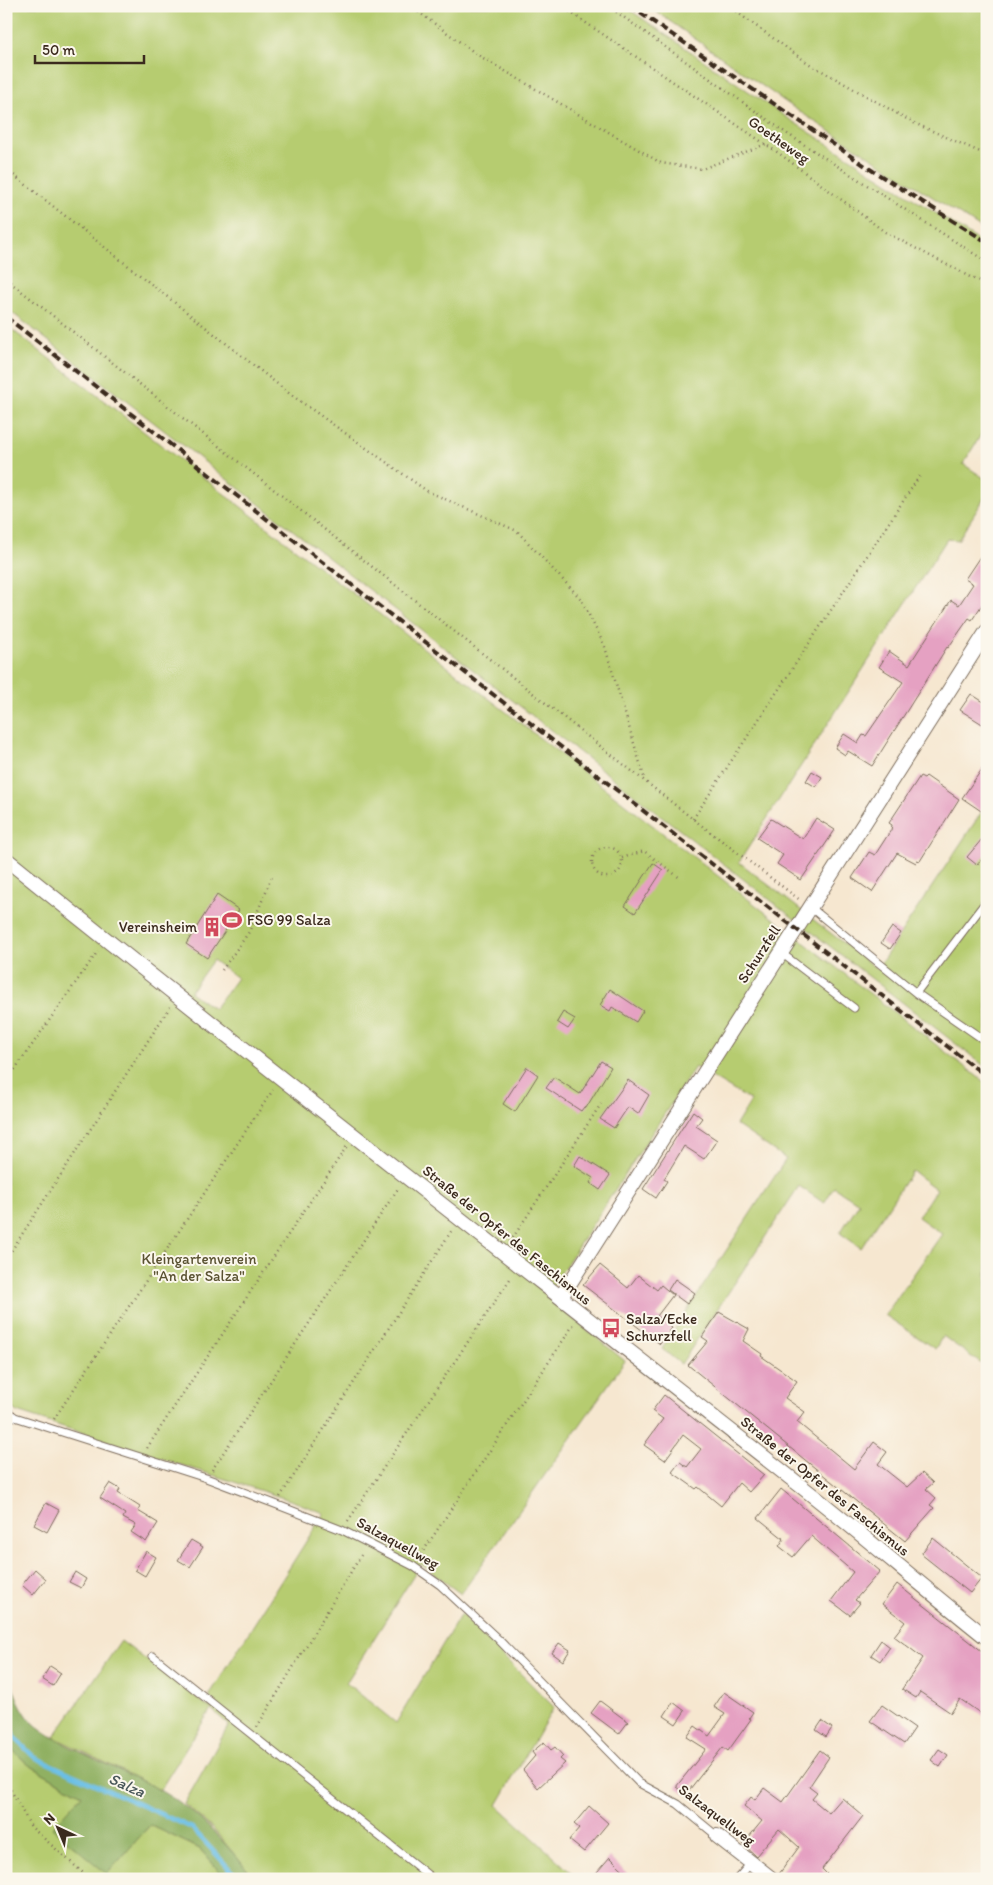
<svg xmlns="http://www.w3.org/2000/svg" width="993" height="1885" viewBox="0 0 993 1885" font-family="Itim,sans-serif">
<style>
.green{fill:#b6cc70;stroke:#787b47;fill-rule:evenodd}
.forest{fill:#90b062;stroke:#666d40}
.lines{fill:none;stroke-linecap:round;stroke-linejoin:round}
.stream{stroke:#6abfe6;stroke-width:4.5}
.building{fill:#e5a1c2}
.lane-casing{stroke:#7c6c5c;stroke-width:9}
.street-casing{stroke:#7c6c5c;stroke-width:16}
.path{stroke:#7c6c5c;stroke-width:2.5;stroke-dasharray:1 4;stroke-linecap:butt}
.lane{stroke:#fff;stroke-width:7}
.street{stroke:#fff;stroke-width:14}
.rail{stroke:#3b2a1e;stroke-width:4;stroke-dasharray:8 4;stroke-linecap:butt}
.labels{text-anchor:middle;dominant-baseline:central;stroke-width:4;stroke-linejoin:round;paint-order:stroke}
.street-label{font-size:15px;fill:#3b2a1e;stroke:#fbf7ec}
.poi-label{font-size:15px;fill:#3b2a1e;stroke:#fbf7ec;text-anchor:start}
.park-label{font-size:15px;fill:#5a5232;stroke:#fbf7ec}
.water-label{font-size:16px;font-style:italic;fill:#49575a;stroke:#fbf7ec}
</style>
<rect width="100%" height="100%" fill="#fbf7ec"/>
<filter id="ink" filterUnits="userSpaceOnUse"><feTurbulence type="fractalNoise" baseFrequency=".02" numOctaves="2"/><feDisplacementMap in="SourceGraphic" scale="10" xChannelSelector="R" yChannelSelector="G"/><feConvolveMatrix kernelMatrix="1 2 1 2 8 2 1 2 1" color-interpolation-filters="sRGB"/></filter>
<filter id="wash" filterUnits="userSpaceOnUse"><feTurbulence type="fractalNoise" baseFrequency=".0096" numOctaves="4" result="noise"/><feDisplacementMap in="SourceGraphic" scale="20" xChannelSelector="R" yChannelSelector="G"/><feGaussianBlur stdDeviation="1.12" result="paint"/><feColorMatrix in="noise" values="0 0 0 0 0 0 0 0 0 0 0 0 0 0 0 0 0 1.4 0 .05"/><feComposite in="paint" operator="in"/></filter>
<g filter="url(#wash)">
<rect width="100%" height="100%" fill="#f6e7d0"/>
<!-- green -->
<path class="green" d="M6 6H624L789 119 987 246V425L963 464 987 480V494L958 540 947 539 739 862 877 969 987 804V1068L6 308Z
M648 6H987V232L797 110Z
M6 325 987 1084V1368L943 1336 935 1349 885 1315 942 1234 918 1217 936 1189 912 1171 861 1248 840 1233 859 1203 834 1187 824 1203 799 1186 681 1364 662 1349 786 1159 736 1125 751 1101 695 1067 546 1296 625 1361 461 1594 421 1564 346 1683 396 1723 461 1614 554 1707 497 1805 578 1879H255L214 1830 184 1804 229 1725 211 1709 160 1790 54 1737 121 1641 210 1708V1694L324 1513 293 1501 17 1412 6 1404ZM213 960 237 978 214 1009 190 992Z
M6 1744 29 1765 82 1795 107 1874 150 1825 200 1849 226 1879H6Z"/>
<!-- forest -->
<path class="forest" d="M6 1630C10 1663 7 1688 28 1717 46 1742 131 1773 161 1791 200 1813 227 1845 255 1879H226L200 1849 150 1825 107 1874 52 1828 82 1795 29 1765 6 1744Z"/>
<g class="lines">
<!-- stream -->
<path class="stream" d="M6 1717 15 1738 34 1757 192 1828 239 1879"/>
</g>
<g id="blocks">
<!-- building -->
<path class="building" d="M987 546V597L972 620 969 618 948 648 947 647 872 766 848 751 845 755 835 748 844 734 858 743 863 735 866 736 903 682 879 667 889 651 909 665 951 600 959 605 973 584 965 579Z
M971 694 987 704V727L960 710Z
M987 762V815L962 798Z
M812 771 822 777 816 787 806 781Z
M920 776 924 778 926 776 959 799 920 861 917 860 916 863 897 853 872 892 852 878 869 852 875 855 891 830 892 825 889 823Z
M816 818 835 830 801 880 777 864 783 855 757 838 771 819 803 839Z
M987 833V853L977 865 967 857Z
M653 863 663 870 635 913 625 906Z
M217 895 239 910 207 958 186 944Z
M892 927 901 933 890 949 881 943Z
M610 989 643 1011 636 1022 612 1007 610 1011 600 1005Z
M563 1012 575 1019 568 1029 557 1022Z
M601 1061 611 1067 586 1108 584 1107 581 1111 546 1088 554 1077 580 1094Z
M527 1067 538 1075 515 1112 503 1104Z
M628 1080 649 1095 638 1114 628 1107 614 1128 600 1119Z
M693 1111 702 1118 696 1126 717 1140 704 1159 684 1146 664 1179 667 1181 656 1198 643 1189Z
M580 1156 610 1175 600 1190 590 1183 593 1178 574 1166Z
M600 1265 628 1288 638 1275 657 1290 661 1285 673 1295 657 1316 672 1328 660 1344 583 1285Z
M675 1279 695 1293 687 1304 668 1290Z
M719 1312 749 1329 743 1341 762 1354 761 1356 797 1381 785 1398 805 1412 797 1422 854 1469 874 1442 887 1452 878 1464 907 1487 922 1473 933 1483 926 1489 936 1498 930 1505 934 1508 905 1541 688 1365 708 1341 702 1337Z
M664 1395 764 1475 749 1492 739 1483 721 1506 698 1487 696 1489 672 1472 680 1462 687 1467 701 1449 683 1435 665 1460 644 1445 663 1419 652 1411Z
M110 1483 120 1489 118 1493 140 1507 138 1511 158 1523 146 1542 131 1532 136 1525 123 1518 125 1514 100 1498Z
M781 1489 880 1571 855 1600 860 1603 850 1615 831 1601 853 1572 811 1536 793 1557 779 1546 784 1539 758 1518Z
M46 1503 59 1510 47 1532 34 1525Z
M933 1538 982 1578 970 1593 921 1554Z
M191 1540 203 1547 190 1567 178 1560Z
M146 1551 156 1557 145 1576 135 1570Z
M35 1569 46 1579 33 1595 22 1585Z
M75 1572 86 1579 81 1588 69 1582Z
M897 1584 987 1655V1718L960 1699 951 1713 920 1692 916 1698 902 1689 923 1658 894 1636 905 1622 882 1604Z
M881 1640 890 1647 880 1661 871 1655Z
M559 1643 570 1650 563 1661 552 1653Z
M50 1666 61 1673 53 1686 42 1679Z
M724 1692 753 1712 749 1718 751 1719 728 1751 723 1747 686 1794 676 1787 706 1749 687 1737 695 1726 709 1736 725 1714 714 1707Z
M600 1701 628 1722 619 1734 591 1713Z
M673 1702 685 1711 676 1724 664 1716Z
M882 1705 915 1728 904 1744 870 1721Z
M822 1721 832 1728 826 1737 816 1730Z
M544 1742 551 1750 555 1747 563 1756 560 1759 565 1763 538 1788 523 1770 535 1756 532 1752Z
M939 1749 948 1755 940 1767 931 1760Z
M820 1750 829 1757 809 1787 817 1793 812 1799 829 1813 842 1798 863 1816 822 1869 832 1879H781L779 1874 799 1847 779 1829 756 1856 743 1844 762 1821 744 1806 751 1797 755 1800 764 1788 783 1802Z
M589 1806 608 1823 584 1852 569 1840 579 1828 574 1824Z
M610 1857 620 1867 634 1879H591Z"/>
</g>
</g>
<g filter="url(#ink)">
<use href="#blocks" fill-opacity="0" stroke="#7c6c5c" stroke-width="1"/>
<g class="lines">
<defs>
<path id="lane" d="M810 907 916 993 987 900
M780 952 854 1008
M916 993 987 1042
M6 1410 15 1417 206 1478 275 1504 342 1530 413 1566 440 1585 498 1639 639 1783 678 1804 717 1836
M153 1656 433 1879
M737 1879 752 1862"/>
<path id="street" d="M6 859C267 1070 533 1275 797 1483 861 1533 923 1587 987 1638
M561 1297 987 631
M717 1836 772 1879"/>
</defs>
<!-- lane casing -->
<use href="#lane" class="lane-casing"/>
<!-- street casing -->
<use href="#street" class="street-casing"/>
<!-- path -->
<path class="path" d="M410 6 478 55 661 163 702 169 766 144
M561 6 780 154 885 232 987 286
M608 6 786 133 987 262
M728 6 808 63 914 123 987 155
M6 169 290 394 427 491 517 531 581 599 605 647 645 780
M6 279 693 819 800 900
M693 819 921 474
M592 862a15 15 0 1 1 30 0a15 15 0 1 1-30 0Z
M622 858 644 851 680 878
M222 970 249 932 272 877
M6 1082 98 951
M510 1242 601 1104
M6 1259 170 1007
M54 1419 273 1090
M147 1448 347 1146
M212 1470 399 1187
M280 1497 452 1230
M348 1521 512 1276
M418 1559 574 1324
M257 1727 363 1552
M6 1781 31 1827 90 1879"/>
<!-- lane -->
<use href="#lane" class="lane"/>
<!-- street -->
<use href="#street" class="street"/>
<!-- rail -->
<path class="rail" d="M630 6 873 171 987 242
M6 317 987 1077"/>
</g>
</g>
<!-- icons -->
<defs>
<symbol id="stadium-bare" viewBox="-9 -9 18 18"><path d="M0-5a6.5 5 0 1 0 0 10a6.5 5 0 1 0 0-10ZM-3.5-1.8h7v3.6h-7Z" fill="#d1495b" stroke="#fbf7ec" stroke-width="2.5" paint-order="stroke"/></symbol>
<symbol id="building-bare" viewBox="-9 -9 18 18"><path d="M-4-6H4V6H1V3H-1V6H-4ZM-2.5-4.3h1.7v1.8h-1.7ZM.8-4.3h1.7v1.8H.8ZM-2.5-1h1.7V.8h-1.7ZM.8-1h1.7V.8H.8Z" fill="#d1495b" stroke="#fbf7ec" stroke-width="2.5" paint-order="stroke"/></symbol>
<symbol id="bus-bare" viewBox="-9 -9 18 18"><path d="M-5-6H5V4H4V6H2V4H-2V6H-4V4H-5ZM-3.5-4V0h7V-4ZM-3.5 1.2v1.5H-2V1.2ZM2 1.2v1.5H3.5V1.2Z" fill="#d1495b" stroke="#fbf7ec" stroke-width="2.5" paint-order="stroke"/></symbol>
</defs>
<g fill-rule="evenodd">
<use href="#stadium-bare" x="218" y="906" width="28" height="28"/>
<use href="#building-bare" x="198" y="913" width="28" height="28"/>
<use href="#bus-bare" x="597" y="1314" width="28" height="28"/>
</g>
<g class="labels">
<!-- street labels -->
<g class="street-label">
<text transform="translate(779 140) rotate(35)">Goetheweg</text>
<text transform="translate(759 954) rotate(-57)">Schurzfell</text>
<text transform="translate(507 1235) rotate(39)">Straße der Opfer des Faschismus</text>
<text transform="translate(825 1486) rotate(39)">Straße der Opfer des Faschismus</text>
<text transform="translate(398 1543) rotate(29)">Salzaquellweg</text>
<text transform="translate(717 1815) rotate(37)">Salzaquellweg</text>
</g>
<!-- poi labels -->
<g class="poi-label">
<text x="247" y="920">FSG 99 Salza</text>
<text x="197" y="927" text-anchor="end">Vereinsheim</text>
<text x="626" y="1319">Salza/Ecke<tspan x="626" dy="17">Schurzfell</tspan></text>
</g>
<!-- park labels -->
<g class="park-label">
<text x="199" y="1259">Kleingartenverein<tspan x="199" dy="17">"An der Salza"</tspan></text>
</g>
<!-- water labels -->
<g class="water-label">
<text transform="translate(127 1785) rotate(24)">Salza</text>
</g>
</g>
<!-- margin -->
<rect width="993" height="1885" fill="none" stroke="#fbf7ec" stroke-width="25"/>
<!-- north arrow -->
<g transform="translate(58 1828) rotate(316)" stroke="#fbf7ec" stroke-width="4" paint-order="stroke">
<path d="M0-4L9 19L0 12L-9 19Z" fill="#3b2a1e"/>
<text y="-8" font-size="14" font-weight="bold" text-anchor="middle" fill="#3b2a1e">N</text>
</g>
<!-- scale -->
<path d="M35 55v8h109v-8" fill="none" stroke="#3b2a1e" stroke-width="2.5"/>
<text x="42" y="55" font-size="15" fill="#3b2a1e" stroke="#fbf7ec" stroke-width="4" paint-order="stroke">50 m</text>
</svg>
